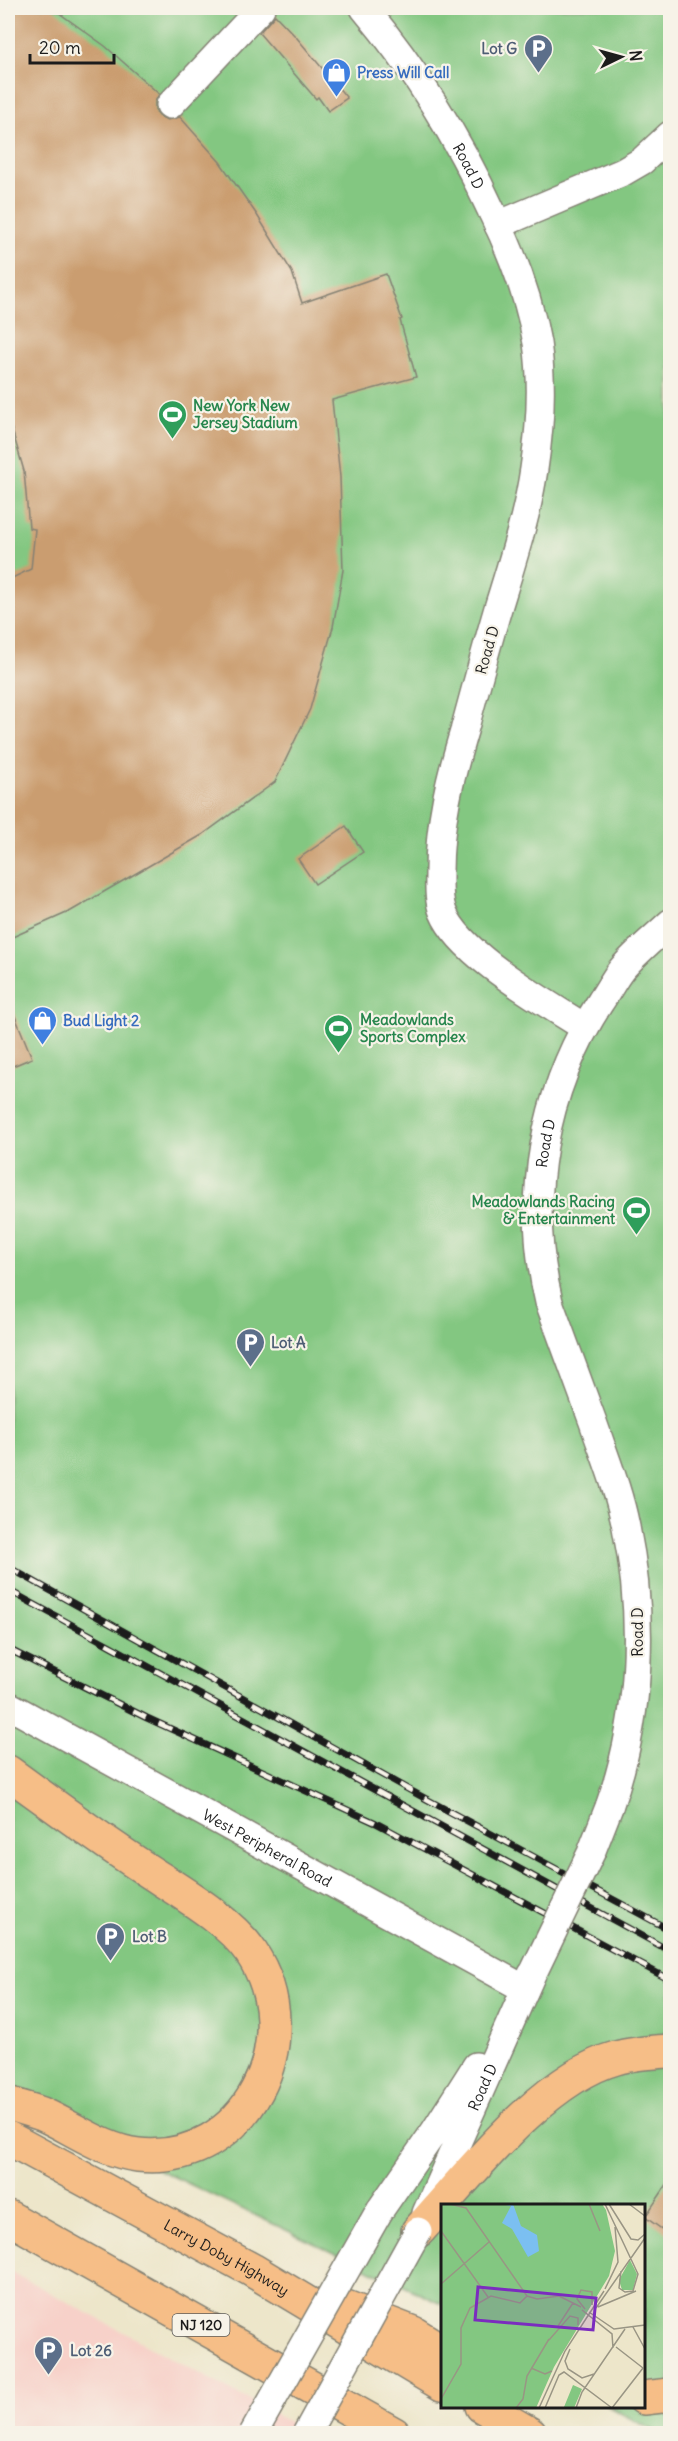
<svg xmlns="http://www.w3.org/2000/svg" width="678" height="2441" viewBox="0 0 678 2441" font-family="Delius,sans-serif">
<style>
.built{fill:#f7d1c9}
.green{fill:#83c781;stroke:#50724e;stroke-width:1.5}
.building{fill:#ca9d6f}
.lines{fill:none;stroke-linecap:round;stroke-linejoin:round}
.minor-casing{stroke:#848173;stroke-width:30}
.highway-casing{stroke:#848173;stroke-width:36}
.minor{stroke:#fff;stroke-width:27}
.highway{stroke:#f6be87;stroke-width:33}
.rail-casing{stroke:#1c1c1c;stroke-width:7}
.rail{stroke:#f7f3e8;stroke-width:4.5;stroke-dasharray:14;stroke-linecap:butt}
.minor-bridge-casing{stroke:#848173;stroke-width:30;stroke-linecap:butt}
.minor-bridge{stroke:#fff;stroke-width:27}
.labels{text-anchor:middle;dominant-baseline:central;stroke-width:4.5;stroke-linejoin:round;paint-order:stroke}
.shield{fill:#f7f3e8;stroke:#5e5c59;stroke-width:1.5}
.shield-label{font-size:14px;font-weight:bold;fill:#1c1c1c}
.service-label{font-size:15px;font-weight:bold;fill:#4e5e75;stroke:#f7f3e8;text-anchor:start}
.shop-label{font-size:15px;font-weight:bold;fill:#366cbe;stroke:#f7f3e8;text-anchor:start}
.street-label{font-size:15px;fill:#1c1c1c;stroke:#f7f3e8}
.leisure-label{font-size:15px;font-weight:bold;fill:#27864d;stroke:#f7f3e8;text-anchor:start}
.inset-road{fill:none;stroke:#999584;stroke-width:1.5}
.view{fill:#7b2cbf;fill-opacity:0.15;stroke:#7b2cbf;stroke-width:3}
.inset-edge{fill:none;stroke:#1c1c1c;stroke-width:3}
</style>
<rect width="100%" height="100%" fill="#f7f3e8"/>
<filter id="ink" filterUnits="userSpaceOnUse"><feTurbulence type="fractalNoise" baseFrequency=".0167" numOctaves="2"/><feDisplacementMap in="SourceGraphic" scale="12" xChannelSelector="R" yChannelSelector="G"/><feConvolveMatrix kernelMatrix="1 2 1 2 8 2 1 2 1" color-interpolation-filters="sRGB"/></filter>
<filter id="wash" filterUnits="userSpaceOnUse"><feTurbulence type="fractalNoise" baseFrequency=".008" numOctaves="4" result="noise"/><feDisplacementMap in="SourceGraphic" scale="24" xChannelSelector="R" yChannelSelector="G"/><feGaussianBlur stdDeviation="1.35" result="paint"/><feColorMatrix in="noise" values="0 0 0 0 0 0 0 0 0 0 0 0 0 0 0 0 0 1.4 0 .05"/><feComposite in="paint" operator="in"/></filter>
<g filter="url(#wash)">
<rect width="100%" height="100%" fill="#ede6ca"/>
<!-- built -->
<path class="built" d="M8 2270 112 2326 309 2433H8Z"/>
<!-- green -->
<path class="green" d="M8 8H670V2433H658L609 2407 644 2406V2206H442V2304L8 2098Z"/>
<g id="blocks">
<!-- building -->
<path class="building" d="M8 8H52L105 46 159 94 155 102V110L159 116 167 120 180 117 220 162 257 215 292 272 302 303 386 274 402 319 400 320 416 377 332 400 340 477 343 570 333 627 310 709 275 782 202 835 71 911 8 939V580L31 569 35 529 29 528 24 471 8 416Z
M275 15 297 38 347 98 328 111 318 97 316 99 259 33Z
M346 826 363 852 315 884 298 859Z
M8 999 32 1058 8 1068Z
M670 2180V2235L645 2217Z"/>
</g>
</g>
<g filter="url(#ink)">
<use href="#blocks" fill-opacity="0" stroke="#848173" stroke-width="1.5"/>
<g class="lines">
<defs>
<g id="minor">
<path id="s1" d="M364 8C416 70 458 138 492 212 512 253 529 297 537 343 543 383 540 429 534 469 527 517 512 562 498 608 486 649 475 690 464 731 450 778 439 822 439 872 439 885 438 899 443 912 461 956 544 1001 584 1027"/>
<path d="M170 105 261 8"/>
<path d="M498 225 623 172 642 161 670 135"/>
<path id="s2" d="M8 1705 525 1989"/>
<path id="s3" d="M609 1807C641 1718 645 1619 626 1527 619 1491 605 1457 593 1422 578 1382 564 1342 549 1302 524 1199 543 1090 601 1001 608 991 614 979 621 970 635 953 654 938 670 923"/>
<path d="M380 2210 434 2132 476 2066"/>
<path id="s4" d="M426 2213 532 1974"/>
</g>
<g id="highway">
<path d="M8 1772C52 1804 95 1836 141 1866 175 1889 228 1918 251 1952 309 2039 247 2166 138 2155 103 2151 74 2128 42 2114 31 2110 19 2107 8 2103"/>
<path id="s5" d="M8 2138 252 2270 442 2384"/>
<path d="M8 2217 394 2434"/>
<path d="M418 2231C469 2175 543 2078 616 2058 633 2053 653 2052 670 2051"/>
<path d="M343 2306 413 2333 442 2351"/>
<path d="M644 2398 670 2395"/>
<path d="M482 2406 530 2434"/>
</g>
</defs>
<!-- minor casing -->
<use href="#minor" class="minor-casing"/>
<!-- highway casing -->
<use href="#highway" class="highway-casing"/>
<!-- minor -->
<use href="#minor" class="minor"/>
<!-- highway -->
<use href="#highway" class="highway"/>
<defs>
<path id="rail" d="M8 1567 404 1787 670 1930
M8 1590 670 1951
M8 1649 147 1718 376 1823 670 1980"/>
</defs>
<!-- rail casing -->
<use href="#rail" class="rail-casing"/>
<!-- rail -->
<use href="#rail" class="rail"/>
<defs>
<path id="minor-bridge" d="M535 1969 591 1853 609 1807
M253 2434 380 2210
M306 2434 418 2231"/>
</defs>
<!-- minor-bridge casing -->
<use href="#minor-bridge" class="minor-bridge-casing"/>
<!-- minor-bridge -->
<use href="#minor-bridge" class="minor-bridge"/>
</g>
</g>
<!-- icons -->
<defs>
<symbol id="parking-pin" viewBox="-11 -11 22 30"><path d="M0 17L-7.5 6A9.5 9.5 0 1 1 7.5 6Z" fill="#5c6f8a" stroke="#f7f3e8"/><path d="M-3.5-5.5H1a3.5 3.5 0 0 1 0 7H-1V5.5H-3.5ZM-1-3.4V-.6H.8a1.4 1.4 0 0 0 0-2.8Z" fill="#fff"/></symbol>
<symbol id="shop-pin" viewBox="-11 -11 22 30"><path d="M0 17L-7.5 6A9.5 9.5 0 1 1 7.5 6Z" fill="#3f7fe0" stroke="#f7f3e8"/><path d="M-5-2.5h2.3a2.7 3.5 0 0 1 5.4 0H5L5.5 6h-11ZM-1.5-2.5h3a1.5 2.3 0 0 0-3 0Z" fill="#fff"/></symbol>
<symbol id="stadium-pin" viewBox="-11 -11 22 30"><path d="M0 17L-7.5 6A9.5 9.5 0 1 1 7.5 6Z" fill="#2e9e5b" stroke="#f7f3e8"/><path d="M0-5a6.5 5 0 1 0 0 10a6.5 5 0 1 0 0-10ZM-3.5-1.8h7v3.6h-7Z" fill="#fff"/></symbol>
</defs>
<g fill-rule="evenodd">
<use href="#parking-pin" x="522" y="32" width="33" height="45"/>
<use href="#shop-pin" x="320" y="56" width="33" height="45"/>
<use href="#stadium-pin" x="156" y="398" width="33" height="45"/>
<use href="#shop-pin" x="26" y="1004" width="33" height="45"/>
<use href="#stadium-pin" x="322" y="1012" width="33" height="45"/>
<use href="#stadium-pin" x="620" y="1194" width="33" height="45"/>
<use href="#parking-pin" x="234" y="1326" width="33" height="45"/>
<use href="#parking-pin" x="94" y="1920" width="33" height="45"/>
<use href="#parking-pin" x="32" y="2334" width="33" height="45"/>
</g>
<g class="labels">
<!-- shield labels -->
<rect class="shield" x="172.5" y="2314" width="57" height="22" rx="4.5"/>
<g class="shield-label">
<text x="201" y="2325">NJ 120</text>
</g>
<!-- service labels -->
<g class="service-label">
<text x="517" y="48" text-anchor="end">Lot G</text>
<text x="271" y="1342">Lot A</text>
<text x="132" y="1936">Lot B</text>
<text x="70" y="2350">Lot 26</text>
</g>
<!-- shop labels -->
<g class="shop-label">
<text x="357" y="72">Press Will Call</text>
<text x="63" y="1020">Bud Light 2</text>
</g>
<!-- street labels -->
<g class="street-label">
<text stroke="none"><textPath href="#s1" startOffset="190">Road D</textPath></text>
<text transform="translate(487 650) rotate(-74)">Road D</text>
<text stroke="none"><textPath href="#s3" startOffset="682">Road D</textPath></text>
<text transform="translate(637 1632) rotate(-90)">Road D</text>
<text stroke="none"><textPath href="#s2" startOffset="296">West Peripheral Road</textPath></text>
<text stroke="none"><textPath href="#s4" startOffset="138">Road D</textPath></text>
<text stroke="none"><textPath href="#s5" startOffset="249">Larry Doby Highway</textPath></text>
</g>
<!-- leisure labels -->
<g class="leisure-label">
<text x="193" y="405">New York New<tspan x="193" dy="17">Jersey Stadium</tspan></text>
<text x="360" y="1019">Meadowlands<tspan x="360" dy="17">Sports Complex</tspan></text>
<text x="615" y="1201" text-anchor="end">Meadowlands Racing<tspan x="615" dy="17">&amp; Entertainment</tspan></text>
</g>
</g>
<!-- overview -->
<g transform="translate(441 2204)">
<rect width="204" height="204" fill="#ede6ca"/>
<path d="M0 0H161L165 6 174 47 168 72 113 163 95 204H0ZM189 56 196 70 192 86H181L178 76ZM132 181 141 185 133 204H116L123 203Z" fill="#83c781"/>
<path d="M59 0H72L80 22 96 31 98 47 87 53 71 25 61 19 70 2Z" fill="#7bbff1"/>
<path class="inset-road" d="M9 0 25 4 86 92 96 95 118 92 140 103M148 0 159 27M164 0 197 70 192 87 184 88 178 84 180 67M168 0 190 35 197 36 204 30M188 0 204 12M0 27 47 93M0 80 48 38M164 85 177 58 174 23M157 103 195 87M155 104 204 34M144 105 136 95 140 86 151 88V101M141 106 171 130 172 144M148 108 173 125 204 121M117 122 132 99M192 123 204 145M108 136 129 112 137 114V121M175 143 202 164M129 145 124 157 127 165 141 174 153 170M90 164 104 170 111 167M0 195 20 160V124L29 104 50 92 79 99 86 92M75 204 82 195 86 172 108 135M98 204 124 147 163 87M104 204 118 171 123 168 171 204M135 204 141 188 184 125M171 204 202 164"/>
<path class="view" d="M37 83 155 94 152 126 34 116Z"/>
<rect width="204" height="204" class="inset-edge"/>
</g>
<!-- margin -->
<rect width="678" height="2441" fill="none" stroke="#f7f3e8" stroke-width="30"/>
<!-- north arrow -->
<g transform="translate(621 57) rotate(85)" stroke="#f7f3e8" stroke-width="4.5" paint-order="stroke">
<path d="M0-4.5L10 22L0 15L-10 22Z" fill="#1c1c1c"/>
<text y="-9" font-size="16" font-weight="bold" text-anchor="middle" fill="#1c1c1c">N</text>
</g>
<!-- scale -->
<path d="M30 54v9h84v-9" fill="none" stroke="#1c1c1c" stroke-width="3"/>
<text x="39" y="54" font-size="18" fill="#1c1c1c" stroke="#f7f3e8" stroke-width="4.5" paint-order="stroke">20 m</text>
</svg>
